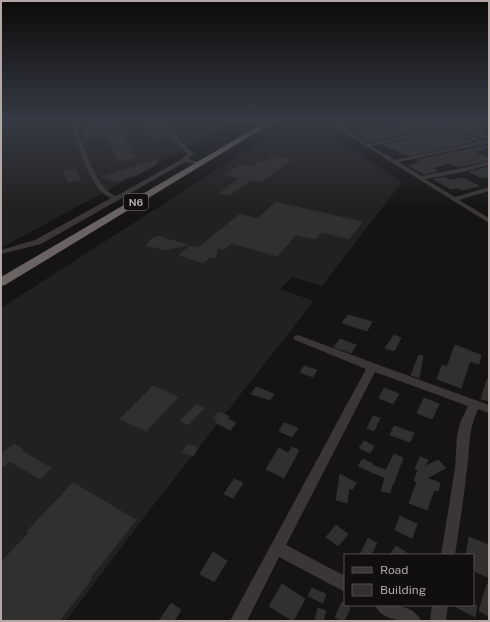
<svg xmlns="http://www.w3.org/2000/svg" width="490" height="622" viewBox="0 0 490 622" font-family="'Public Sans',sans-serif">
<style>
.built{fill:#222120}
.building{fill:#31302f;stroke:#312f2e}
.lines{fill:none;stroke-linecap:round;stroke-linejoin:round}
.minor{fill:#3a3635;fill-rule:evenodd}
.highway{fill:#6a6361;fill-rule:evenodd}
.labels{text-anchor:middle;dominant-baseline:central;stroke-width:3;stroke-linejoin:round;paint-order:stroke}
.shield{fill:#100f0e;stroke:#837a78;stroke-width:1}
.shield-label{font-size:10px;font-weight:bold;fill:#b4a8a6}
</style>
<rect width="100%" height="100%" fill="#151413"/>
<!-- built -->
<path class="built" d="M1 121H235L1 248Z
M293 121H321L329 126 333 132 330 135 402 182 322 286 292 277 280 289 314 301 148 512 66 621H1V308Z
M332 121H415L352 133Z"/>
<!-- building -->
<path class="building" d="M483 121H488V125L475 127 479 129 475 130 484 134H479L488 138 486 139 456 129Z
M424 122 425 124 434 128 368 142 362 139 367 137 358 133Z
M152 123 158 130 166 139 154 140 143 124Z
M114 124H117L136 158 118 161 106 136 84 138 82 131 85 130 84 127Z
M446 132 473 142 409 156 384 145Z
M484 146 488 147 474 152 489 158V160L458 167 448 163 433 168 437 171 424 174 409 166 422 162 417 160Z
M273 156 291 160 260 182 250 180 230 195 220 193 240 178 225 175 240 165 252 167 260 161 266 162Z
M156 160 157 164 133 177 131 176 119 182 101 177Z
M489 167V177L482 178 469 172Z
M75 169 81 180 68 182 63 171Z
M445 177 449 180 463 178 479 186 462 190 458 188 451 189 433 179Z
M276 202 362 222 349 239 321 232 316 239 296 235 277 256 231 243 224 249 218 248 215 258 210 257 203 263 179 255 190 246 198 248 240 214 257 219Z
M157 236 188 245 164 250 155 247 146 246 150 240Z
M348 315 366 320 372 322 367 331 342 323Z
M394 335 401 338 394 351 385 348Z
M340 339 356 345 351 353 334 347Z
M455 345 481 355 479 364 470 361 461 388 437 379 442 365 447 367Z
M419 355 423 356 419 378 411 375Z
M304 366 317 370 313 377 300 372Z
M487 379 489 380V401L481 399Z
M153 386 178 397 146 431 120 419Z
M256 387 274 394 270 400 251 394Z
M384 388 399 394 393 404 379 398Z
M424 398 439 404 432 419 417 413Z
M197 404 204 408 188 425 180 421Z
M218 412 229 416 227 418 236 423 230 430 215 422 218 420 213 418Z
M373 416 380 418 374 431 367 428Z
M284 423 298 428 292 437 279 431Z
M394 426 414 433 410 442 390 435Z
M364 441 374 446 370 453 359 448Z
M14 444 23 449 22 451 51 468 40 479 10 461 1 468V454Z
M188 444 198 448 193 456 182 452Z
M292 447 299 450 284 478 266 469 279 448 288 453Z
M394 454 403 458 393 485 392 484 390 493 381 491 385 478 358 466 363 459 373 464 372 465 386 470Z
M420 457 428 460 424 467 438 460 446 468 427 478 440 483 438 491 434 490 427 510 409 503 417 482 414 481 418 470 415 469Z
M340 474 356 483 352 490 349 488 347 503 336 500Z
M234 479 243 483 233 498 224 494Z
M73 483 136 520 90 578 91 580 59 621H1V562L29 533 27 531Z
M400 516 417 524 412 538 395 530Z
M336 525 348 534 338 546 326 537Z
M469 537 489 545 488 577 473 571V555H466Z
M368 538 377 543 371 555H360Z
M396 546 410 555H390Z
M213 552 227 561 214 582 200 574Z
M282 584 305 599 293 621 269 606Z
M487 584 489 585V616L479 611Z
M312 588 326 594 323 603 308 596Z
M342 602 350 608 344 621H341L335 617Z
M171 603 181 610 174 621H159Z
M452 605H477L475 617Z
M318 608 326 611 323 621 315 619Z"/>
<g class="lines">
<!-- minor -->
<path class="minor" d="M71 121H75C82 141 95 189 116 196L182 159 188 153 184 151 159 121H164L188 149 194 153 188 159 204 163 201 165 185 162 41 244 1 254V250L35 240 111 198C90 191 77 141 71 121Z
M326 121H332L368 144 440 128 425 123V121L446 127 472 121H482L451 129 484 141 489 139V143L399 162 421 176 463 168 489 161V165L463 172 425 179 455 197 489 187V191L459 200 489 218V223L367 147H364V145ZM446 130 479 142 395 160 372 146Z
M298 335 376 364 489 405V413L478 409C468 432 470 446 467 469 464 498 459 527 455 555H441L455 468 457 436 460 423 468 406 375 372 286 545 345 576V592L279 557 247 621H230L366 369 295 340 293 338 295 336Z
M375 605C391 605 414 604 421 621 406 621 382 622 375 605Z
M432 605H448L446 621H430Z"/>
<!-- highway -->
<path class="highway" d="M267 121H275L5 285 1 286V277Z"/>
</g>
<!-- sky -->
<linearGradient id="sky" x2="0" y2="1"><stop stop-color="#0c0b0a"/><stop offset="0.58" stop-color="#353a44"/><stop offset="1" stop-color="#353a44" stop-opacity="0"/></linearGradient>
<rect width="490" height="208" fill="url(#sky)"/>
<g class="labels">
<!-- shield labels -->
<rect class="shield" x="124" y="194" width="24" height="16" rx="3"/>
<g class="shield-label">
<text x="136" y="202">N6</text>
</g>
</g>
<!-- border -->
<rect width="490" height="622" fill="none" stroke="#b4a8a6" stroke-width="4"/>
<!-- legend -->
<rect x="344" y="554" width="130" height="52" fill="#100f0e" stroke="#524c4b"/>
<rect x="352" y="567" width="20" height="6" fill="#3a3635" stroke="#524c4b"/>
<text x="380" y="574" font-size="12" fill="#b4a8a6">Road</text>
<rect x="352" y="584" width="20" height="12" fill="#31302f" stroke="#524c4b"/>
<text x="380" y="594" font-size="12" fill="#b4a8a6">Building</text>
</svg>
